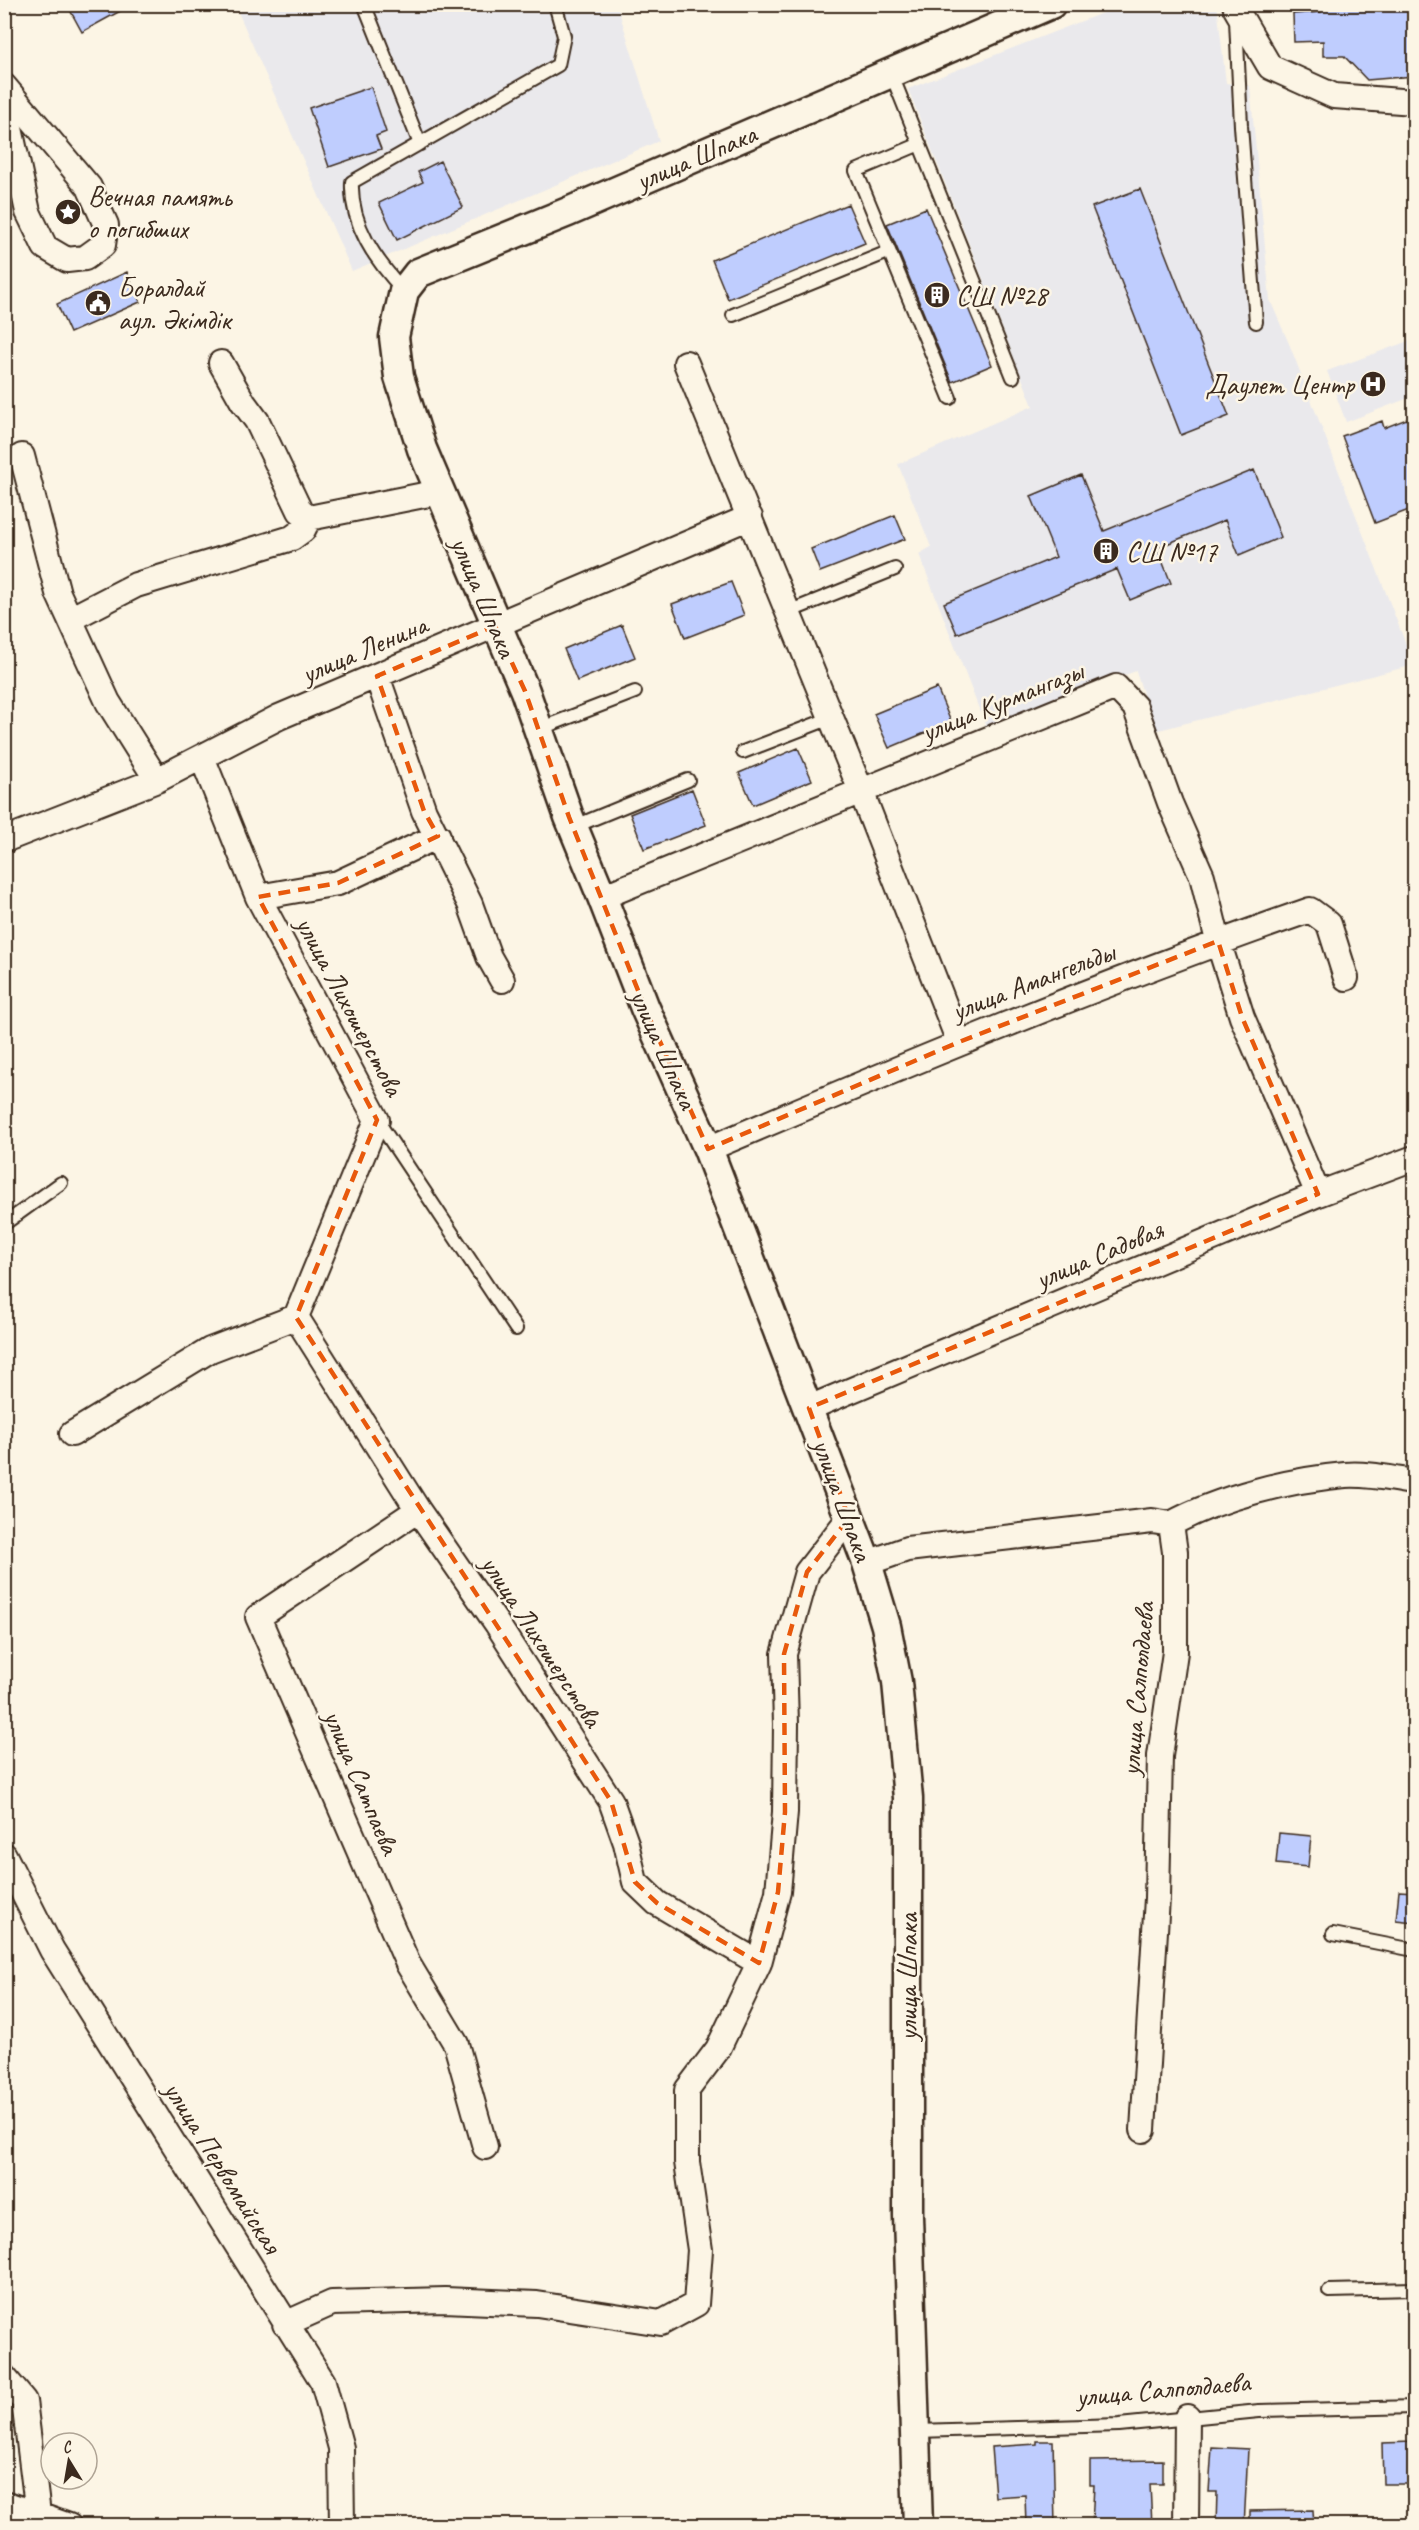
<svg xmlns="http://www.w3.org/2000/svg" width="1419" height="2530" viewBox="0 0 1419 2530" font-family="Caveat,sans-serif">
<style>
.built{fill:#eae9ec}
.building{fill:#bfcdfe;stroke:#3b2a1e;stroke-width:1.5}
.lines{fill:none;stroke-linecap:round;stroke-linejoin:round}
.service-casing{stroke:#3b2a1e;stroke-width:16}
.minor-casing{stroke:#3b2a1e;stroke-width:28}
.tertiary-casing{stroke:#3b2a1e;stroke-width:33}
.service{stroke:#fcf5e5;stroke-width:12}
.minor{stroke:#fcf5e5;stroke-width:24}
.tertiary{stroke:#fcf5e5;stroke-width:28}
.marked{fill:none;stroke:#e8590c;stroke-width:4.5;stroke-dasharray:12 8;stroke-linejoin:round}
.labels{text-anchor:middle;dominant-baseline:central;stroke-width:5;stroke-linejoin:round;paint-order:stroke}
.street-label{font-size:28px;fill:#3b2a1e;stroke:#fcf5e5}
.poi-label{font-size:28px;fill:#3b2a1e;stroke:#fcf5e5;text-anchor:start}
</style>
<rect width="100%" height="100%" fill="#fcf5e5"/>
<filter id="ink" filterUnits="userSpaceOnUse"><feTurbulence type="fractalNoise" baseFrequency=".0167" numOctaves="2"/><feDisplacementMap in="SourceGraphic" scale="12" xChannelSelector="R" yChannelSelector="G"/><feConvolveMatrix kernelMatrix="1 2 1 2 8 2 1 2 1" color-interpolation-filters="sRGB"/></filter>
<g filter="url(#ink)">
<!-- built -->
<path class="built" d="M235 5H617L659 141 352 271Z
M1123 5H1217L1226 83 1250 86 1270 300 1290 346 1414 665 1155 731 1136 671 986 727 919 554 931 547 898 464 1033 406 908 89Z
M1414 339V396L1346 422 1327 371Z"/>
<!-- building -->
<path class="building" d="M82 4H133L82 32 70 10Z
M1321 4H1414V76L1367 80 1344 56H1323V41L1294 42 1293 14 1321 12Z
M371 87 386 132 376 136 381 149 329 167 309 108Z
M440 161 463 207 397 240 379 203 423 182 418 172Z
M1140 189 1229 416 1181 435 1092 207Z
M848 204 865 243 728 299 712 260Z
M926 208 992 365 952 382 887 224Z
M127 272 140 302 70 333 57 304Z
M1414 416V508L1375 523 1342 436 1382 421 1384 428Z
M1254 470 1281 537 1239 555 1225 520 1157 548 1171 583 1130 600 1117 569 957 634 944 603 1056 557 1031 496 1081 475 1104 531Z
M895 515 905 539 820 572 811 549Z
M731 582 744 615 685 638 672 604Z
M622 625 635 657 577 681 564 649Z
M937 688 951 722 889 748 874 714Z
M798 748 812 780 753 805 739 773Z
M692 789 706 825 644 849 630 814Z
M1279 1833 1311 1836 1308 1867 1276 1864Z
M1399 1891 1414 1892V1922L1396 1920Z
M1037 2441H1053L1055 2526H1026L1025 2495 995 2497 991 2447 1037 2444Z
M1413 2442 1414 2484H1383L1382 2443Z
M1212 2447 1248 2449 1244 2526H1216L1217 2492H1209Z
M1163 2460V2484H1150L1152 2526H1092L1094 2485H1090V2461Z
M1313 2510 1314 2526H1250V2511Z"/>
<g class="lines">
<defs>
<path id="service" d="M364 4 420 144
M1236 20 1241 126 1256 322
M891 73 1013 377
M920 144 856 171 950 398
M404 291C376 261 350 225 352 182L558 65 564 36 555 4
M733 315 888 252
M788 612 895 569
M539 729 635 692
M743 752 831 718
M573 827 688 780
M377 1120 516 1329
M4 1224 61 1183
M1333 1934 1414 1950
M1329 2291 1414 2289
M917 2431 1119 2425 1259 2411 1414 2407"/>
<path id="minor" d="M1235 4 1236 9 1270 67 1334 96 1414 102
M4 86 89 187 106 225 103 245 85 258 67 260 45 247 28 212 4 100
M221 363 243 402 257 421 300 511 309 518 439 492
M686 363 861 791 959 1042
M22 456 58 593 108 702 157 780
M70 619 136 585 292 538 303 530 309 518
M377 676 424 811 470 904 489 957 502 980
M4 840 157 780 279 717 750 517
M258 897 338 883 438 836
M602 897 1116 687 1135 707 1170 803 1202 876 1218 941 1242 1017 1318 1194
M708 1149C907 1064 1106 981 1310 910L1329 924 1346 978
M296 1317 418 1510 497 1624 611 1801 626 1843 635 1882 657 1903 759 1963
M809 1408 1318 1194 1414 1158
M72 1434 210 1350 296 1317 377 1120 258 897 202 757
M418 1510 258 1617 408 1964 456 2044 485 2147
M1171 1524C1220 1497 1289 1480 1345 1475 1367 1473 1392 1479 1414 1482
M867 1563 907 1549 1152 1521 1171 1524 1175 1552V1652L1160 1756 1157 1898 1143 2130
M4 1855 52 1950 323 2382 341 2448 342 2526
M285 2324 332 2303 445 2300 537 2304 661 2323 696 2304 700 2250 687 2162V2090L718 2049 759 1963 778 1892 785 1812 786 1724 784 1654 807 1572 849 1518
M4 2377 24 2401 38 2514
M4 2503 69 2526
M1186 2526 1187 2417"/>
<path id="tertiary" d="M918 2526 908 2216V1798L897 1682 886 1626 867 1563 708 1149 645 1008 602 897 569 817 525 691 422 449 399 377 394 337 404 291 418 273 568 212 1051 4"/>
</defs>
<!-- service casing -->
<use href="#service" class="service-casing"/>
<!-- minor casing -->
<use href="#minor" class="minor-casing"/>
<!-- tertiary casing -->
<use href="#tertiary" class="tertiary-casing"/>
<!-- service -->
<use href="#service" class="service"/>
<!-- minor -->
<use href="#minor" class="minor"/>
<!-- tertiary -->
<use href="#tertiary" class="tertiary"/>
</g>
</g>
<!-- marked area -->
<path class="marked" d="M495 626 525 691 569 817 645 1008 708 1149 959 1042 1218 941 1242 1017 1318 1194 809 1408 849 1518 807 1572 784 1654 785 1812 778 1892 759 1963 657 1903 635 1882 611 1801 296 1317 377 1120 258 897 338 883 438 836 424 811 377 676Z"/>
<!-- icons -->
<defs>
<symbol id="sight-disc" viewBox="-11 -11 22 22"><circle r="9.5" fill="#3b2a1e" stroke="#fcf5e5"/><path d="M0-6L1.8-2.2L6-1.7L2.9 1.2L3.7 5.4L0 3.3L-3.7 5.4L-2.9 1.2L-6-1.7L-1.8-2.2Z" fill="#fff"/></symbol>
<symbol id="building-disc" viewBox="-11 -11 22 22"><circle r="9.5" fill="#3b2a1e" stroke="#fcf5e5"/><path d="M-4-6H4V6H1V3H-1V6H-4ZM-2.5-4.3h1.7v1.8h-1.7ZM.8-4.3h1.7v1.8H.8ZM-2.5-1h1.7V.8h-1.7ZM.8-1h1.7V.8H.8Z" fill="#fff"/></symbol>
<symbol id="civic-disc" viewBox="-11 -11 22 22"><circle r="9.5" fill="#3b2a1e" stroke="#fcf5e5"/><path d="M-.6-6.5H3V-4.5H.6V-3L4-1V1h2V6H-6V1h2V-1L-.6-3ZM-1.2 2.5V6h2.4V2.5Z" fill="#fff"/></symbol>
<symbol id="hospital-disc" viewBox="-11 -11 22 22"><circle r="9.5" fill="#3b2a1e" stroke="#fcf5e5"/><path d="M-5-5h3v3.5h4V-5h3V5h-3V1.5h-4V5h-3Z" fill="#fff"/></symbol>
</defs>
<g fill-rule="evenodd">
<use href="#sight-disc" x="53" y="197" width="30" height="30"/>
<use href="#building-disc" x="922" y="280" width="30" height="30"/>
<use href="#civic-disc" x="83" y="288" width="30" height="30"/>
<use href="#hospital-disc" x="1358" y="369" width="30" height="30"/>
<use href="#building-disc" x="1091" y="536" width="30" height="30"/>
</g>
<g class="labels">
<!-- street labels -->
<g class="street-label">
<text transform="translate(696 157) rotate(-23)">улица Шпака</text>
<text transform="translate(484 597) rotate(67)">улица Шпака</text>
<text transform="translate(364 649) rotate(-23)">улица Ленина</text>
<text transform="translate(1002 701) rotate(-22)">улица Курмангазы</text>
<text transform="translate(1033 981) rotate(-21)">улица Амангельды</text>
<text transform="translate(350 1006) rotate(62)">улица Лихошерстова</text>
<text transform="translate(664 1049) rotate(66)">улица Шпака</text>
<text transform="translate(1099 1254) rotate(-23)">улица Садовая</text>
<text transform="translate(843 1500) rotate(70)">улица Шпака</text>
<text transform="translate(542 1641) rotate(57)">улица Лихошерстова</text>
<text transform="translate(1137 1689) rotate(-85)">улица Салполдаева</text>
<text transform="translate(362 1782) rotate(67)">улица Сатпаева</text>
<text transform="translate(907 1977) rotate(-90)">улица Шпака</text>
<text transform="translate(223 2167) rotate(58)">улица Первомайская</text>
<text transform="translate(1163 2389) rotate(-5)">улица Салполдаева</text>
</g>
<!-- poi labels -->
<g class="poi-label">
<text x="88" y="196">Вечная память<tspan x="88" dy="32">о погибших</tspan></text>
<text x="118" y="287">Боралдай<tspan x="118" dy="32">аул. Әкімдік</tspan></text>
<text x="956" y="295">СШ №28</text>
<text x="1354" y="384" text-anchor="end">Даулет Центр</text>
<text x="1126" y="551">СШ №17</text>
</g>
</g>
<!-- margin -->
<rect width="1419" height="2530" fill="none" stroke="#fcf5e5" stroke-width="24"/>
<rect x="12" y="12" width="1395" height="2506" fill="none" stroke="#3b2a1e" stroke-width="2" filter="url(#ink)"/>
<!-- north arrow -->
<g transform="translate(69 2461) rotate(349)"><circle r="28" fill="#fcf5e5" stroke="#afa495" stroke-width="1.5"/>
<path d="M0-4.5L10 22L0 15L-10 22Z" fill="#3b2a1e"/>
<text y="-9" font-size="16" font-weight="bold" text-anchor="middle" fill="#3b2a1e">С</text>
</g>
</svg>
